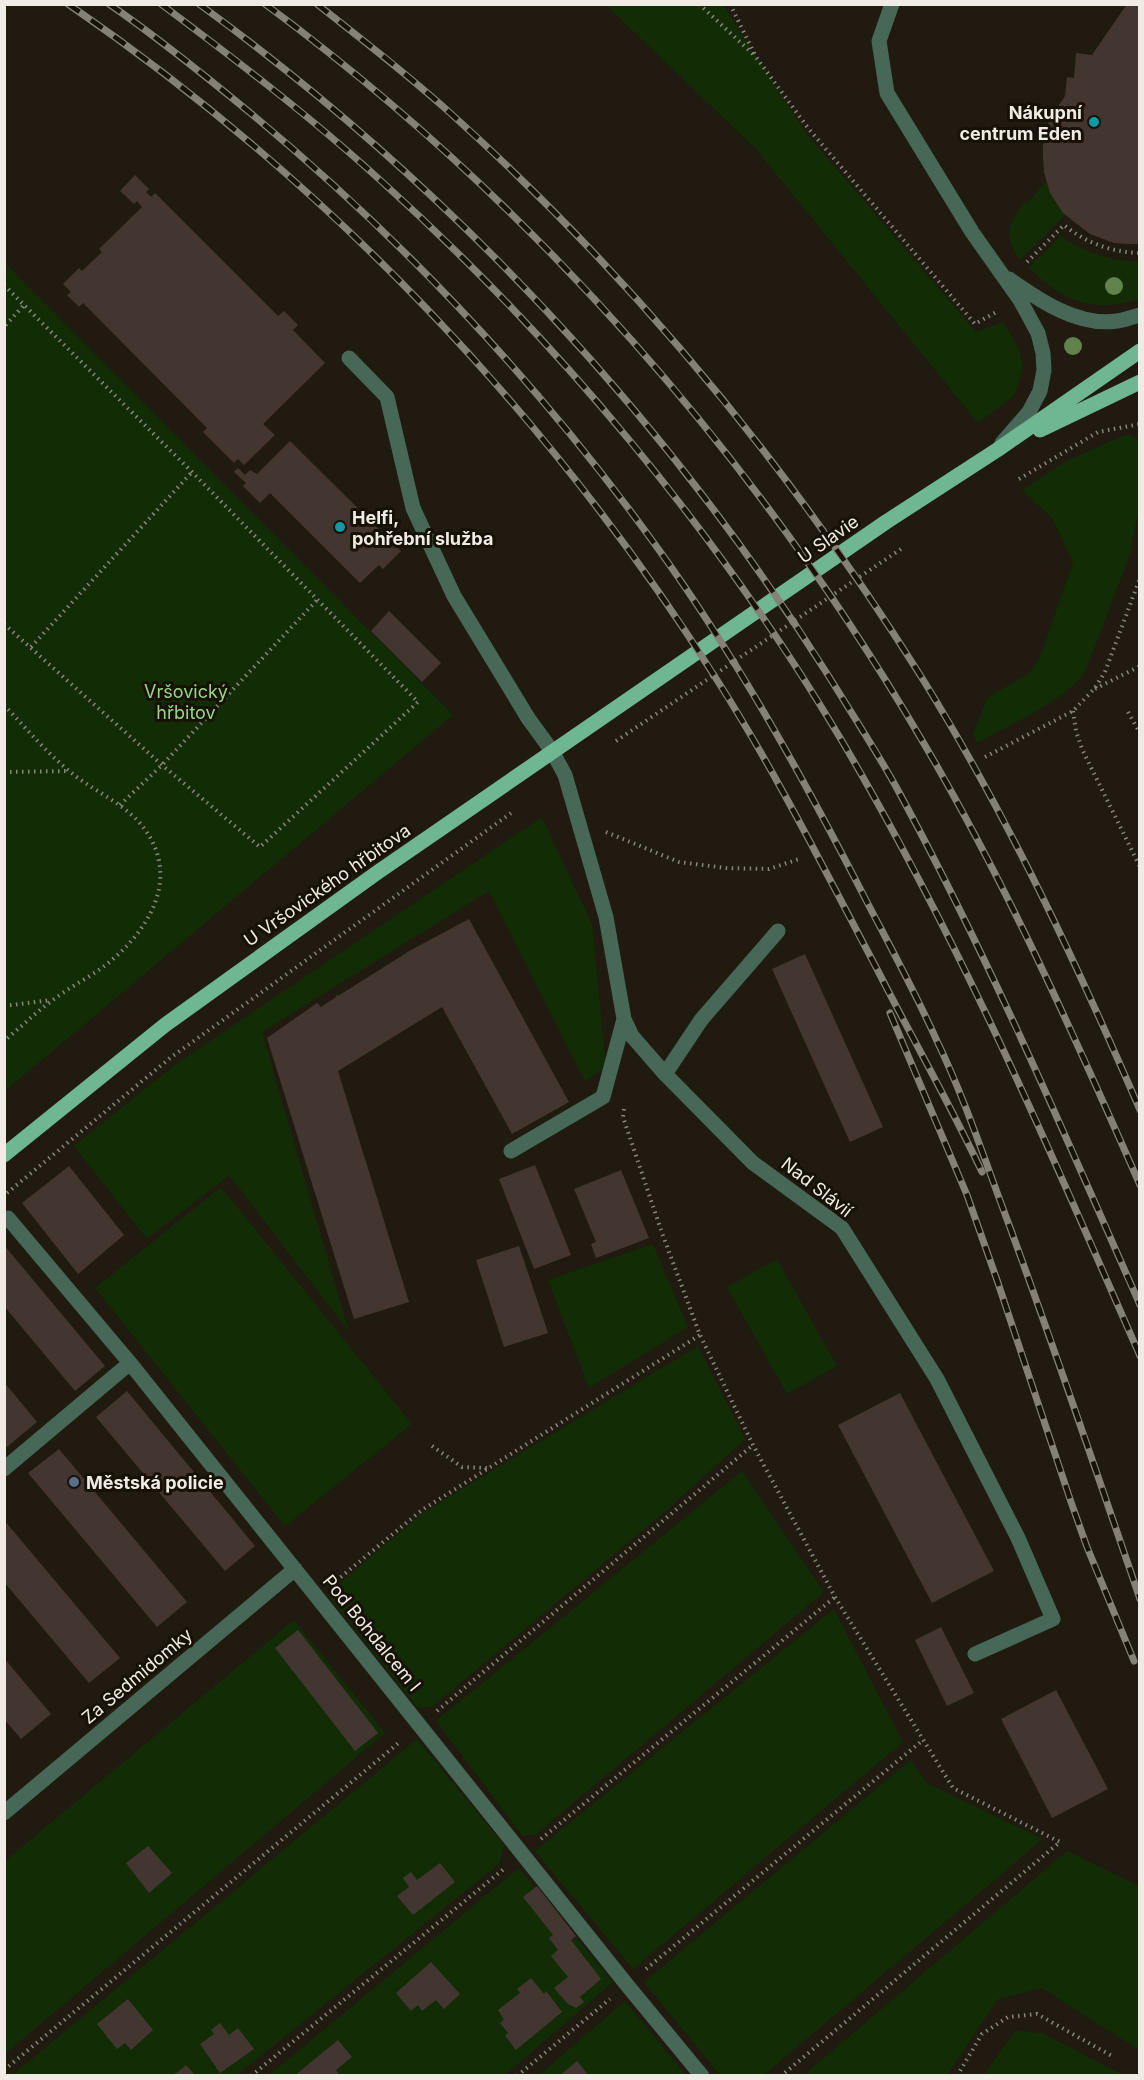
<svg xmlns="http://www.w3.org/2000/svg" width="1144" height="2080" viewBox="0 0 1144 2080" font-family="Inter,sans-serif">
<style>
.green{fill:#122d05}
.building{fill:#433631}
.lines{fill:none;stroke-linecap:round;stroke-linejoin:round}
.path{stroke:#8b867d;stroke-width:4;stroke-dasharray:1.5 4.5;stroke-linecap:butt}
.minor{stroke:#476856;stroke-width:15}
.major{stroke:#6fb792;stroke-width:15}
.rail-casing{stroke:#868178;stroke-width:7}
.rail{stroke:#171107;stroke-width:4.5;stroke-dasharray:14;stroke-linecap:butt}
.tree{fill:#61824c}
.culture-dot{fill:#0f9aa8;stroke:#171107;stroke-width:2}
.service-dot{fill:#5c6f8a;stroke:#171107;stroke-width:2}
.labels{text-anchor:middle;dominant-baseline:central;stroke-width:6;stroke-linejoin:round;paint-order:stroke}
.poi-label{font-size:18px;font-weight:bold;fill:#f0ece5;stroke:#171107;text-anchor:start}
.street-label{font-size:18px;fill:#f0ece5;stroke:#171107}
.park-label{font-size:18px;fill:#97d87e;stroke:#171107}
</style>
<rect width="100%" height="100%" fill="#201a10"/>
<!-- green -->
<path class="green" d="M606 5H723L806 133 976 332 1003 322 1019 349 1023 367 1015 395 978 423 756 149Z
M1046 181 1057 205 1065 215 1020 260C1003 237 1008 224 1024 203L1027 204Z
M1061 236C1085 252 1110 262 1139 261V299C1094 314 1061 301 1029 267Z
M4 262 453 715 5 1091H4Z
M1125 435H1130L1139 441V508L1129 557 1086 670C1069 699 1008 726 977 743L973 734 987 698 1028 674 1040 658 1073 562 1052 518 1022 490 1068 460Z
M542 817 592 924 606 1068 585 1081 489 891 262 1032 349 1332 229 1175 147 1239 74 1146 176 1064Z
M221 1187 412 1424 285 1526 95 1288Z
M653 1244 688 1327 589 1388 548 1280Z
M777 1259 837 1366 787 1394 727 1287Z
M698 1346 745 1439 667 1510 432 1707 418 1708 327 1594 424 1512Z
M742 1471 824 1592 535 1835H522L436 1721Z
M834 1609 903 1742 633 1969 535 1851Z
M294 1620 385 1733 5 2054V1861Z
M417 1739 504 1845 499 1864 237 2075 11 2076Z
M911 1760 927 1783 1043 1839 764 2075H720L644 1982Z
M1067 1851 1139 1886V2050L1042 1988 998 1999 947 2075H804Z
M519 1868 613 1982 505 2075 268 2076Z
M625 2001 686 2075 538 2076Z
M1015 2031 1042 2033 1123 2075H984Z"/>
<!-- building -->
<path class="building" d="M1127 4H1140V244H1127L1114 243 1090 234 1063 213 1050 193 1044 172 1043 158V146L1047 126 1051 117 1065 96 1067 77 1074 78 1076 53 1092 55Z
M135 175 149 189 146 192 151 197 155 193 278 316 284 311 298 325 293 330 325 363 263 424 275 435 244 465 238 459 234 463 203 432 207 428 83 303 79 307 67 295 71 292 63 284 79 268 82 271 102 252 99 249 142 207 137 201 134 204 120 191Z
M290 441 401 551 383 569 379 565 360 583 270 493 260 503 243 486 246 483 234 472 238 468 245 475 250 470 257 474Z
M389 611 441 663 422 682 371 631Z
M469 919 569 1102 512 1134 442 1007 338 1071 409 1302 354 1319 267 1038 317 1003 321 1007 336 997 337 994 338 996 411 950Z
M805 954 883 1127 850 1142 772 969Z
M535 1165 571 1255 534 1269 499 1179Z
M69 1166 124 1235 78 1274 22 1203Z
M621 1170 649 1238 596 1258 591 1244 596 1242 574 1189Z
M4 1245 105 1366 75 1391 4 1306Z
M519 1246 548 1333 504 1347 476 1260Z
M4 1382 37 1422 7 1447 4 1444Z
M127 1391 255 1546 225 1571 96 1417Z
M900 1393 994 1571 932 1603 838 1425Z
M59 1449 187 1602 157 1627 28 1473Z
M4 1520 120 1658 89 1683 4 1582Z
M941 1627 974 1693 947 1706 915 1640Z
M298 1630 378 1733 355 1751 275 1648Z
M4 1658 51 1714 21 1739 4 1719Z
M1056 1690 1108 1789 1052 1818 1001 1719Z
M148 1846 172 1873 149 1893 126 1863Z
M440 1863 455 1882 413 1915 397 1896 409 1887 403 1878 411 1872 417 1880Z
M537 1886 576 1936 571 1940 601 1979 580 1997 584 2002 576 2008 568 2004 554 1988 568 1977 551 1956 558 1950 549 1938 553 1935 523 1897Z
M431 1962 460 1994 444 2009 436 2000 422 2011 418 2005 411 2011 396 1993Z
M531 1978 544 1994 546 1991 562 2012 516 2050 505 2036 508 2033 500 2023 504 2020 498 2010 520 1993 517 1989Z
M128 1999 153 2030 131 2050 125 2043 117 2049 97 2024Z
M220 2023 229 2035 238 2028 254 2049 220 2073 200 2044 214 2034 211 2030Z
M338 2040 352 2057 336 2070 340 2076H294Z
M577 2061 589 2076H559Z
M186 2065 196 2076H170L178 2072Z"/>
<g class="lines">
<!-- path -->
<path class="path" d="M699 4 754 55
M730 4 756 57 808 128 975 324 998 311
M1027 262 1064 225C1086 243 1111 252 1140 253
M4 285 24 305 4 327
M1019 479 1098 432 1140 424
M4 624 162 765 260 847 418 702 192 472 24 305
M31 647 192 472
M1095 689 1140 666
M4 705C25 727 45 751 68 770 90 789 118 800 138 821 181 869 156 922 113 959 95 975 72 985 53 1000 36 1012 21 1027 4 1041
M1073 711 1076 731 1082 749 1140 867
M1128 712 1140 733
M616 741 904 547
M985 757 1073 711 1094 689 1105 672 1140 578
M4 772 69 771
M120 805 162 765 317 600
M606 832 679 862 726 868 769 869 799 859
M4 1006 51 1000
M624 1109 623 1117 662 1233 700 1335 753 1445 835 1597 953 1788 1060 1842 781 2076
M7 1193 170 1058 511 813
M432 1446 462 1467 487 1468
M336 1581 422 1510 700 1335
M437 1711 753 1445
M541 1839 835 1597
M646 1969 923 1740
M4 2070 401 1741
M251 2076 505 1868
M517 2076 610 1999
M957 2076 982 2034 1008 2017 1037 2014 1112 2056"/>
<!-- minor -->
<path class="minor" d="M892 4 879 41 887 93 972 232 1020 300 1038 333 1043 353 1044 370 1040 391 1029 412 1002 443
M1009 279C1039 300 1078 327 1117 321 1124 320 1132 317 1140 315
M349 358 387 397 413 508 454 596 528 718 552 751 565 775 606 917 624 1019 632 1036 665 1074 753 1163 842 1228 937 1379 1018 1538 1053 1619 975 1654
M665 1074 701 1020 778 931
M511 1151 603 1097 624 1019
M8 1218 130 1363 627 1985 702 2076
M4 1469 130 1363
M4 1813 295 1569"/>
<!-- major -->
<path class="major" d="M1040 430 1140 382
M4 1155 165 1025 378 872 886 522 997 450 1140 351"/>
<defs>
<path id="rail" d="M68 4C328 182 549 414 717 680 777 774 826 873 878 971 912 1038 950 1104 982 1172
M109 4C157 37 203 74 248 111 403 239 542 387 659 550 739 661 805 781 867 902 891 948 916 994 937 1041 965 1099 985 1161 1008 1222 1054 1347 1097 1473 1140 1599
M161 4C236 60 311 117 380 180 557 339 717 532 839 736 957 935 1048 1145 1140 1356
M199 4C449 186 663 414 828 675 852 714 878 753 900 794 989 959 1064 1132 1140 1305
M265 4C532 201 756 457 923 742 1006 883 1074 1035 1140 1185
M317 4C361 39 406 73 448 111 632 276 791 469 922 678 1007 815 1076 962 1140 1110
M890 1013 967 1195 997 1280 1071 1502 1087 1547 1134 1661"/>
</defs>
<!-- rail casing -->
<use href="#rail" class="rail-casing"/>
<!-- rail -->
<use href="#rail" class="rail"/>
</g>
<!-- trees -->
<g class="tree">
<circle cx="1114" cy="286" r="9"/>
<circle cx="1073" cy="346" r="9"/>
</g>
<!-- markers -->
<g class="culture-dot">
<circle cx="1094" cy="122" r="6"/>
<circle cx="340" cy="527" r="6"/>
</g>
<circle class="service-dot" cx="74" cy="1482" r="6"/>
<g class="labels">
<!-- poi labels -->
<g class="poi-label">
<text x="1082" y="112" text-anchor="end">Nákupní<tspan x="1082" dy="21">centrum Eden</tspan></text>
<text x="352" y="517">Helfi,<tspan x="352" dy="21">pohřební služba</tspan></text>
<text x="86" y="1482">Městská policie</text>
</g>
<!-- street labels -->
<g class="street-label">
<text transform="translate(828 539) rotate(-35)">U Slavie</text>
<text transform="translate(327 885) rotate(-35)">U Vršovického hřbitova</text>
<text transform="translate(817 1187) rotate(38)">Nad Slávií</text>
<text transform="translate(372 1633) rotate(51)">Pod Bohdalcem I</text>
<text transform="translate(137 1676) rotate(-40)">Za Sedmidomky</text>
</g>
<!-- park labels -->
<g class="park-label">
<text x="186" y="691">Vršovický<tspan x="186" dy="21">hřbitov</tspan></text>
</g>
</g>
<!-- border -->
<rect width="1144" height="2080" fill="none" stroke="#f0ece5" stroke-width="12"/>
</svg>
